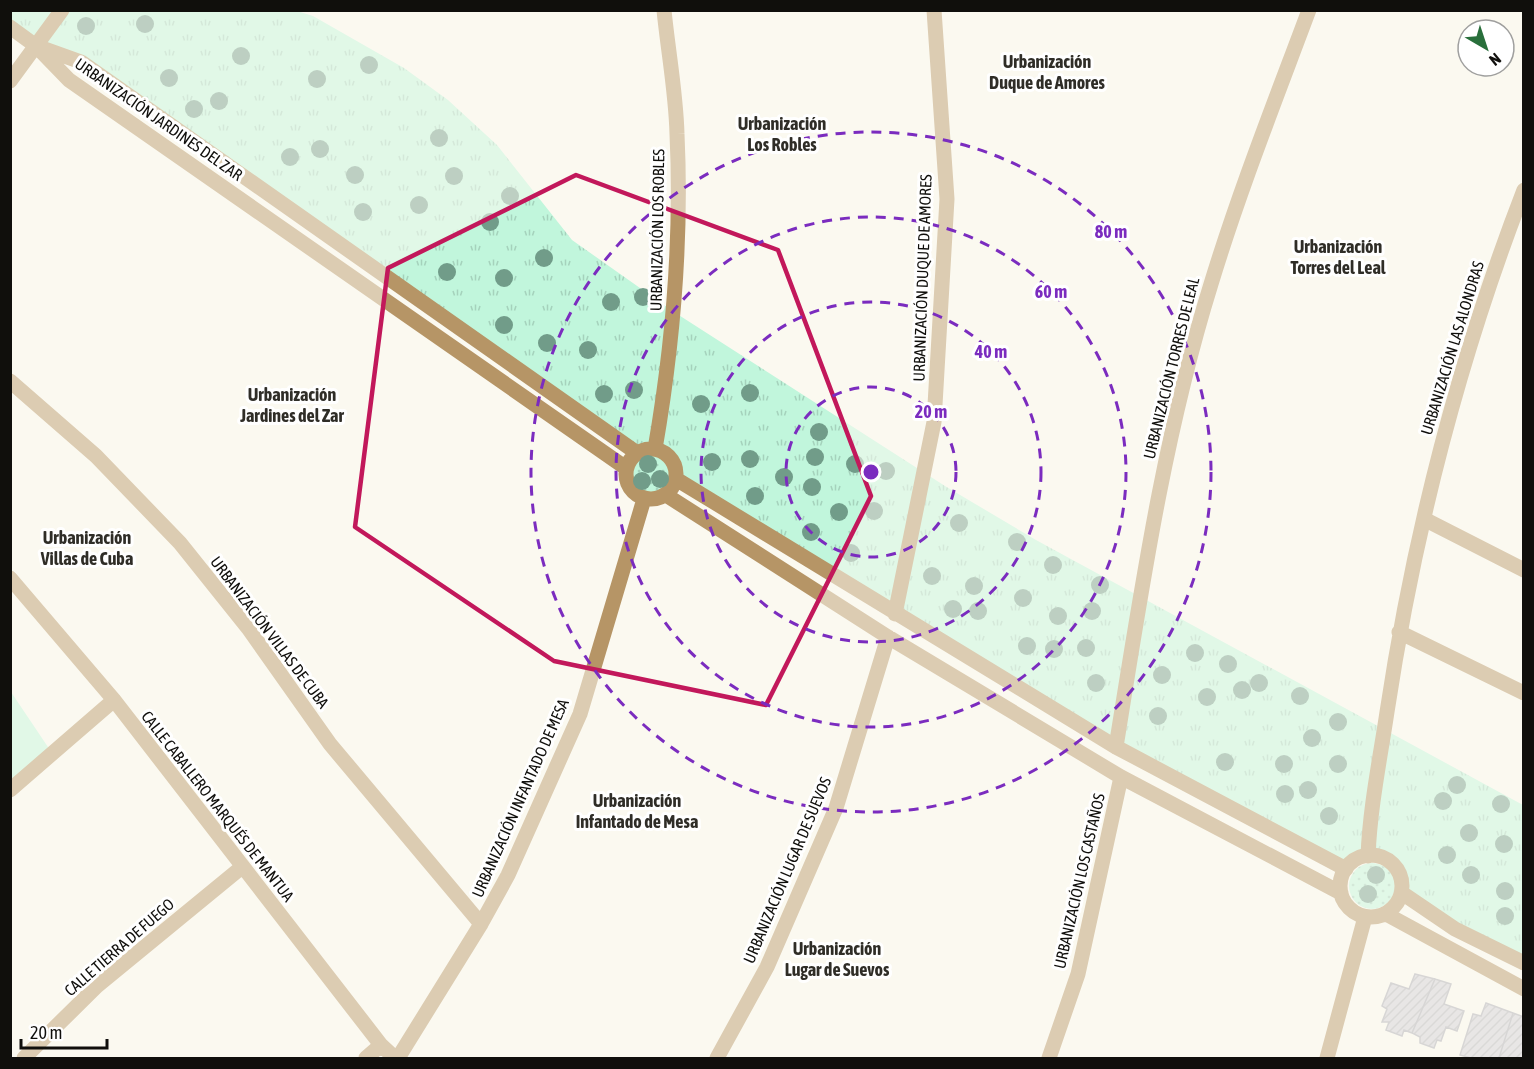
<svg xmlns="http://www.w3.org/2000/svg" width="1534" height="1069" viewBox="0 0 1534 1069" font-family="'Asap Condensed',sans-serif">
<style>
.grass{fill:url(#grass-dots)}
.park{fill:url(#park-tufts)}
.pitch{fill:#c1f6dc}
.building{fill:url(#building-hatch);stroke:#acabb4;stroke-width:1.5}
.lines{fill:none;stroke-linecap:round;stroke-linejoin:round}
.street{stroke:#b69566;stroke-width:15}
.tree{fill:#719c89}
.marked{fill:none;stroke:#c2185b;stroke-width:4.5;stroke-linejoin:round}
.ring{fill:none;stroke:#7b2cbf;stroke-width:3;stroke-dasharray:10 8}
.labels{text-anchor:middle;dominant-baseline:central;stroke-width:6;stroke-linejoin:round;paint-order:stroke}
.street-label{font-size:16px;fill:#100f0c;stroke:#fff}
.neighbourhood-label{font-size:18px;font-weight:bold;fill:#2f2d27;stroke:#fff}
.centre{fill:#7b2cbf;stroke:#fff;stroke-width:3}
.ring-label{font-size:18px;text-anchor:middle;font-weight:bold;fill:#7b2cbf;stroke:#fff;stroke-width:6;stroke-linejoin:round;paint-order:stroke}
</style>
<defs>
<pattern id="grass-dots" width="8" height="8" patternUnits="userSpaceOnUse" patternTransform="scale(1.5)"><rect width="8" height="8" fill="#c1f6dc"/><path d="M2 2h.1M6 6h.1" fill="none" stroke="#a5d2bc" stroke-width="1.8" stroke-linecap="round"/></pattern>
<pattern id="park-tufts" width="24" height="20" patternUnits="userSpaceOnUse" patternTransform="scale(1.5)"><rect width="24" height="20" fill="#c1f6dc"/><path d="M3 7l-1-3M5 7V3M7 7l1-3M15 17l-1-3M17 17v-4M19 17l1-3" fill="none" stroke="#a5d2bc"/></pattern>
<pattern id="building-hatch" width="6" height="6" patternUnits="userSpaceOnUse" patternTransform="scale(1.5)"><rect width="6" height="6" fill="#d0cfd8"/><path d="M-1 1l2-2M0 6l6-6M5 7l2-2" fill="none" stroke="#b2b1b8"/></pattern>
</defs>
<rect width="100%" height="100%" fill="#fbf9f0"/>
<!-- grass -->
<path class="grass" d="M632 474a19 19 0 1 1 38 0a19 19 0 1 1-38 0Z
M1349 886a23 23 0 1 1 46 0a23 23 0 1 1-46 0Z"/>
<!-- park -->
<path class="park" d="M11 11H297L313 16 404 68 448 100 497 145 572 240 674 312 945 486 1036 540 1523 805V963L1402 893C1403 860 1369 843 1346 869L1116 747 676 479C677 455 659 444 637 453L81 62 11 27Z"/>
<!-- pitch -->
<path class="pitch" d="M11 692 52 753 10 790Z"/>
<!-- building -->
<path class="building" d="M1415 974 1435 979 1412 1033 1404 1030 1402 1036 1386 1030 1389 1022H1382L1387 1009 1382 1006 1391 983 1409 989Z
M1435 979 1451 984 1444 1004 1464 1011 1457 1031 1446 1027 1441 1041 1437 1040 1434 1048 1420 1043V1037L1412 1033Z
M1486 1003 1513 1013 1499 1058H1471L1460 1055 1473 1014 1481 1016Z
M1513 1013 1524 1017V1058H1499Z"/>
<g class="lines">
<!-- street -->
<path class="street" d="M10 27 36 46 69 80 626 468
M42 48 81 62 637 453
M10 81 62 10
M10 381 96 456 180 543 248 628 330 744 481 924
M626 474a25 25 0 1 1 50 0a25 25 0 1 1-50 0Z
M655 449C673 345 682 240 677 134 676 93 668 51 664 10
M676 479 1116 747 1346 869
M666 495 888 637 1121 777 1341 893
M1424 519 1524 570
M10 578 114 700 381 1045 395 1058
M895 614 934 422 947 199 934 10
M1399 632 1524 693
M1116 747C1141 592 1164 435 1211 284 1239 192 1275 101 1309 10
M10 790 114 700
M1340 886a31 31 0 1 1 62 0a31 31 0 1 1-62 0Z
M1368 856C1370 807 1380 759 1387 712 1414 533 1459 358 1524 190
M1402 893 1455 929 1524 963
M1386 914 1524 989
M24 1058 97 986 242 867
M366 1058 381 1045
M398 1058 481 924 508 875 580 714 644 499
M717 1058 767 967 836 808 888 637
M1049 1058 1078 974 1121 777
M1327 1058 1365 917"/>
</g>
<!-- trees -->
<g class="tree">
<circle cx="145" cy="24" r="9"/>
<circle cx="86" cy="26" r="9"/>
<circle cx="241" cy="56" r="9"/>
<circle cx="369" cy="65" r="9"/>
<circle cx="169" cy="78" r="9"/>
<circle cx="317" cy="79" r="9"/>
<circle cx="219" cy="101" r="9"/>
<circle cx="194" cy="109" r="9"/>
<circle cx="439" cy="138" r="9"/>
<circle cx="320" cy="149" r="9"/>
<circle cx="290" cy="157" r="9"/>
<circle cx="355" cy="175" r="9"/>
<circle cx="454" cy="176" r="9"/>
<circle cx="510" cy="196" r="9"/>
<circle cx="419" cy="205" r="9"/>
<circle cx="363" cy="212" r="9"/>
<circle cx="490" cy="222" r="9"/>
<circle cx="544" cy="258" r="9"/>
<circle cx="447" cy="272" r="9"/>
<circle cx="504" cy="278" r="9"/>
<circle cx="643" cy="297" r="9"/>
<circle cx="611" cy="302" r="9"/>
<circle cx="504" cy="325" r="9"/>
<circle cx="547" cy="343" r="9"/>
<circle cx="588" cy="350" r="9"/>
<circle cx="634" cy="390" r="9"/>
<circle cx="750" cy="393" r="9"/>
<circle cx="604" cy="394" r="9"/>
<circle cx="701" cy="404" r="9"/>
<circle cx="819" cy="432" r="9"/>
<circle cx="815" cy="457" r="9"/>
<circle cx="750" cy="459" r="9"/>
<circle cx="712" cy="462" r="9"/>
<circle cx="648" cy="464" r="9"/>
<circle cx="855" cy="464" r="9"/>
<circle cx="886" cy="471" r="9"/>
<circle cx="784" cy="477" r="9"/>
<circle cx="660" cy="479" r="9"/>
<circle cx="642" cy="481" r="9"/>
<circle cx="812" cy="487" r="9"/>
<circle cx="755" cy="496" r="9"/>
<circle cx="874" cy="511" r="9"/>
<circle cx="839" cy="512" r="9"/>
<circle cx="959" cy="523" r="9"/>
<circle cx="811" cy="532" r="9"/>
<circle cx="1017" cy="542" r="9"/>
<circle cx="851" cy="553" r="9"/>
<circle cx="1053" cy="565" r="9"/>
<circle cx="932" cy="576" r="9"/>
<circle cx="1100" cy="585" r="9"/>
<circle cx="974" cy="586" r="9"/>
<circle cx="1023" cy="598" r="9"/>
<circle cx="953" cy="609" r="9"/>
<circle cx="978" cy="611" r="9"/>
<circle cx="1092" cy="611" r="9"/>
<circle cx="1058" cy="616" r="9"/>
<circle cx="1027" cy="646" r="9"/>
<circle cx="1086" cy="648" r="9"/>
<circle cx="1054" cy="649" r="9"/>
<circle cx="1195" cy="653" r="9"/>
<circle cx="1228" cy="664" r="9"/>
<circle cx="1162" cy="675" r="9"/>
<circle cx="1096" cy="683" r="9"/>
<circle cx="1259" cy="683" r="9"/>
<circle cx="1242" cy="690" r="9"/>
<circle cx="1300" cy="696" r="9"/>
<circle cx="1207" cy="697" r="9"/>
<circle cx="1158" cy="716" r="9"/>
<circle cx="1338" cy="722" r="9"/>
<circle cx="1312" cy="738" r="9"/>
<circle cx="1225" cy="762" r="9"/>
<circle cx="1284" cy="764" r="9"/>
<circle cx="1338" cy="764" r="9"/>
<circle cx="1457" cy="785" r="9"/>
<circle cx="1308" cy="790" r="9"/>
<circle cx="1285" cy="794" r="9"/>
<circle cx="1443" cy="801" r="9"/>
<circle cx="1501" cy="804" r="9"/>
<circle cx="1329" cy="816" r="9"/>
<circle cx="1469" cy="833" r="9"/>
<circle cx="1504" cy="844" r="9"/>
<circle cx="1447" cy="855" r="9"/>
<circle cx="1376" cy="875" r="9"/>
<circle cx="1471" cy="875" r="9"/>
<circle cx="1505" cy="891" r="9"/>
<circle cx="1368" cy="894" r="9"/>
<circle cx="1505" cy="916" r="9"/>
</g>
<!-- marked area -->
<path d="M0 0H1534V1069H0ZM576 175 778 250 871 496 766 705 554 661 355 527 388 268Z" fill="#fbf9f0" fill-opacity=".55" fill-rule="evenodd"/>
<path class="marked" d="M576 175 778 250 871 496 766 705 554 661 355 527 388 268Z"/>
<!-- distance rings -->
<g class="ring">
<circle cx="871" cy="472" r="85"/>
<circle cx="871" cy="472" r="170"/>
<circle cx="871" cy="472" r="255"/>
<circle cx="871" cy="472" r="340"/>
</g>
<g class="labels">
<!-- street labels -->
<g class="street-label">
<text transform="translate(159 119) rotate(35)">URBANIZACIÓN JARDINES DEL ZAR</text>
<text transform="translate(657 230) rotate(-89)">URBANIZACIÓN LOS ROBLES</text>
<text transform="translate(922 278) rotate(-88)">URBANIZACIÓN DUQUE DE AMORES</text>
<text transform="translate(1452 348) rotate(-73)">URBANIZACIÓN LAS ALONDRAS</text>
<text transform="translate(1171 368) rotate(-76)">URBANIZACIÓN TORRES DE LEAL</text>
<text transform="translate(270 632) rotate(53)">URBANIZACIÓN VILLAS DE CUBA</text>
<text transform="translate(520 798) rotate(-66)">URBANIZACIÓN INFANTADO DE MESA</text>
<text transform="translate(218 806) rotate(52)">CALLE CABALLERO MARQUÉS DE MANTUA</text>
<text transform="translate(787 870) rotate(-67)">URBANIZACIÓN LUGAR DE SUEVOS</text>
<text transform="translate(1079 881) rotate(-77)">URBANIZACIÓN LOS CASTAÑOS</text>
<text transform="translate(119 947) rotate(-41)">CALLE TIERRA DE FUEGO</text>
</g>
<!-- neighbourhood labels -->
<g class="neighbourhood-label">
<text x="1047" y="61">Urbanización<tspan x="1047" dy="21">Duque de Amores</tspan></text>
<text x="782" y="123">Urbanización<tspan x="782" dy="21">Los Robles</tspan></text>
<text x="1338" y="246">Urbanización<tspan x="1338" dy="21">Torres del Leal</tspan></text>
<text x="292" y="394">Urbanización<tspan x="292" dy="21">Jardines del Zar</tspan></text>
<text x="87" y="537">Urbanización<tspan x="87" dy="21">Villas de Cuba</tspan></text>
<text x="637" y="800">Urbanización<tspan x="637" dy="21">Infantado de Mesa</tspan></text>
<text x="837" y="948">Urbanización<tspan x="837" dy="21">Lugar de Suevos</tspan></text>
</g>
</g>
<circle cx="871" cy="472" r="9" class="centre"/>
<g class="ring-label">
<text x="1111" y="238">80 m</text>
<text x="1051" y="298">60 m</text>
<text x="991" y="358">40 m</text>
<text x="931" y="418">20 m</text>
</g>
<!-- border -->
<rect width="1534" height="1069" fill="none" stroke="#100f0c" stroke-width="24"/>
<!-- north arrow -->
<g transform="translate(1486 48) rotate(141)"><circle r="28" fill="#ffffff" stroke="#9f9f9e" stroke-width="1.5"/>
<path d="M0-4.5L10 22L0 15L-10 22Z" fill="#296f3b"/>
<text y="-9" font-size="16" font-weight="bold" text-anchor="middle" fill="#100f0c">N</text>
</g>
<!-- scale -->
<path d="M21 1039v9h86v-9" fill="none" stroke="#100f0c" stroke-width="3"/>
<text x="30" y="1039" font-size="18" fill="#100f0c" stroke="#ffffff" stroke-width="4.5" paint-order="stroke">20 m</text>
</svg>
